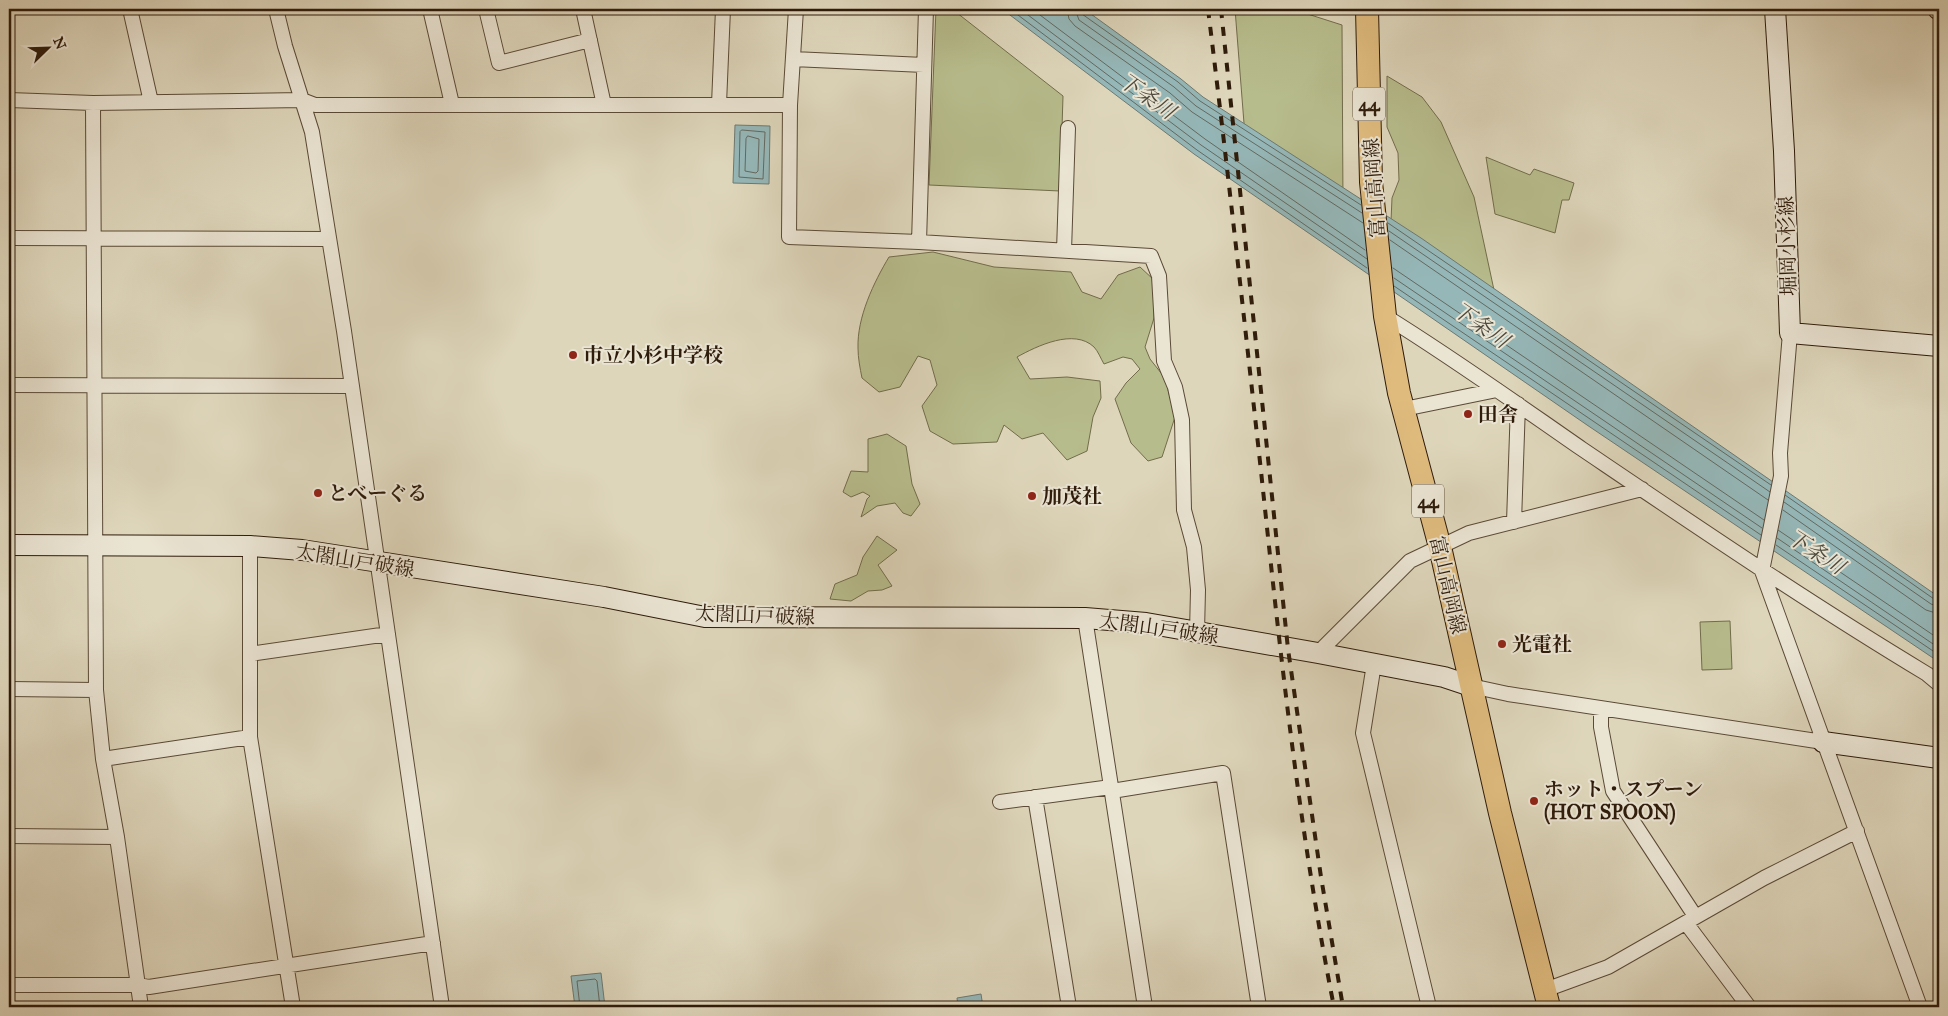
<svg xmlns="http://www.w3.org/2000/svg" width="1948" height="1016" viewBox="0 0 1948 1016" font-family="'IM FELL Great Primer','Noto Serif JP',serif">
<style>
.green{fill:#b7bc8c;stroke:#726c4b}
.water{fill:#95b7b8;stroke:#6c7972}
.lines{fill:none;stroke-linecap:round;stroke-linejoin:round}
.shore{stroke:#626961;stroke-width:1}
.street-casing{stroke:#5a4a36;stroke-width:16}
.secondary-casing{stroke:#2e1b0a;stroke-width:22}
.primary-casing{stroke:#2e1b0a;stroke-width:24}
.street{stroke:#eae4d3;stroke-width:14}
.secondary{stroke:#eae4d3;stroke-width:20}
.primary{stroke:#dfbb7e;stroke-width:22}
.rail{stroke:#2e1b0a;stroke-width:4;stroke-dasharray:9 9;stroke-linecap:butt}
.poi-dot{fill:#8f2418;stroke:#eae4d3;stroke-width:2}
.labels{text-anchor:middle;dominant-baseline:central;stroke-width:4;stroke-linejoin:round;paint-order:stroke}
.shield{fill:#eae4d3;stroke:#665746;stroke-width:1}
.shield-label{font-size:19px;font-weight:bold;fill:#2e1b0a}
.street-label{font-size:20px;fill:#2e1b0a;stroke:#eae4d3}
.poi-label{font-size:20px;font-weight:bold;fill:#2e1b0a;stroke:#eae4d3;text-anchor:start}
.water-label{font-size:21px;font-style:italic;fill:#4d4a3e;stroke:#eae4d3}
</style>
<rect width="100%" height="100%" fill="#ded6bb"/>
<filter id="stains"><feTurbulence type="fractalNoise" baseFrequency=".004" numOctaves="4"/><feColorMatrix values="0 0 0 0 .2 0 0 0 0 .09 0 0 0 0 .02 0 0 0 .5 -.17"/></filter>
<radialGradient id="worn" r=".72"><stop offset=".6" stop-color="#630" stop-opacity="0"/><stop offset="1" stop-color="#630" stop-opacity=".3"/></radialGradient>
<!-- green -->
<path class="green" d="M936 9H952L1063 96 1060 191 929 185Z
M1235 9H1292L1342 25 1343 205 1245 136Z
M1387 76 1422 97 1441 122 1474 197 1494 290 1391 221 1392 198 1399 180 1398 153 1387 127Z
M1486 157 1530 175 1534 169 1574 183 1569 200H1562L1555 233 1495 214Z
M933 252 994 267 1071 272 1082 292 1101 299 1118 275 1140 267 1154 280V318L1145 347 1150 359 1165 378 1175 417 1162 457 1148 461 1131 443 1115 399 1126 383 1140 369 1132 359 1123 357 1104 364C1101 359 1098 351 1094 347 1074 328 1037 346 1017 357L1030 379 1067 377 1100 381 1101 398 1093 417 1087 451 1067 460 1043 433 1022 439 1004 425 997 442 953 444 930 431 922 406 937 385 930 360 918 356 900 387 879 392 862 378C860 368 858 358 858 348 857 317 874 282 889 257Z
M887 434 906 446 912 484 920 504 911 516 903 513 895 503 877 506 861 517 867 499 870 496 863 492 851 497 843 492 851 471 868 472V439Z
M877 536 897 550 878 565 892 586 882 590 868 591 851 601 830 599 835 584 857 575 863 557Z
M1730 621 1732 669 1702 670 1700 622Z"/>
<!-- water -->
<path class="water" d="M1002 9H1084L1181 79 1203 97 1421 238 1939 597V662L1587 425 1194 154Z
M735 125 770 126 769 184 733 183Z
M601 973 605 1007H575L571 976Z
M981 994 983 1007H958L957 998Z"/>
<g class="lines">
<!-- shore -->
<path class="shore" d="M1010 9 1197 150 1367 268
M1020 9 1201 145 1367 259
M1032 9 1205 139 1365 250
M1067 9 1069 19 1075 26 1170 93 1192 112 1363 223
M1075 9 1079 20 1174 87 1196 106 1362 213
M1081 9 1082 14 1089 19 1178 82 1200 101 1361 205
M742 130 765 132 763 179 739 177 740 132Z
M748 136 759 139 758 171 756 173 745 171 746 139Z
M1388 223 1771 485
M1389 231 1770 492
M1390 240 1768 500
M1393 268 1764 520
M1394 278 1762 528
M1394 286 1761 535
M1785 495 1934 599 1939 600
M1784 502 1931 604 1939 607
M1783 510 1926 610 1939 614
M1778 530 1939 639
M1777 538 1939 648
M1776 545 1939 655
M580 1007 577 981 595 979 597 981 600 1007"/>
<defs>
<path id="street" d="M130 9 151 102
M276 9 285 46 312 132 344 331 442 1007
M430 9 452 104
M486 9 499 63 590 40
M583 9 604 105
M926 9 919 242 1151 256 1159 276 1164 361 1175 387 1182 420 1184 510 1194 547 1198 590 1197 632
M793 59 924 65
M9 100 93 103 302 100 315 105H790L789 237 919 242
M93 103 96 690 103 759 117 837 141 1007
M719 104 723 9
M790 105 796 9
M9 238 328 239
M1064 251 1068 128
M1385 316C1453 358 1517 404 1582 449 1696 526 1809 603 1927 674L1939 684
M1790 333 1780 453 1781 476 1762 571 1920 1007
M9 385 352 386
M1404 409 1497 390
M1514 522 1518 404
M250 546V737L293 1007
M1085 618 1145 1007
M1318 653 1410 561 1469 533 1642 489
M250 654 388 634
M1374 664 1363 733 1429 1007
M1471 686 1508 694 1823 742
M9 689 96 690
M1601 708V727L1613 791 1695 916
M103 759 250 737
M1112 791 1223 773 1259 1007
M1035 797 1069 1007
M1000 802 1111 787
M9 836 117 837
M1686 923 1749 1007
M9 985H138L149 987 433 943
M1545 990 1608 967 1764 878 1857 831"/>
<path id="secondary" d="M1775 9 1784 151 1790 333 1939 346
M1938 9H1939
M9 545 250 546 302 550 604 597 705 617 1085 618 1146 623 1318 653 1444 677 1471 686
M1823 742 1939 758"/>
<path id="primary" d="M1367 9 1371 182 1385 316 1399 393 1440 547 1500 813 1549 1007"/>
</defs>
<!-- street casing -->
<use href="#street" class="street-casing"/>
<!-- secondary casing -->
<use href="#secondary" class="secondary-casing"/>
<!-- primary casing -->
<use href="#primary" class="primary-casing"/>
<!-- street -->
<use href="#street" class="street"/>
<!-- secondary -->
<use href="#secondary" class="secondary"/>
<!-- primary -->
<use href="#primary" class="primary"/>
<!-- rail -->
<path class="rail" d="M1208 9C1227 163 1244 317 1261 471 1280 651 1299 830 1334 1007
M1221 9 1288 649 1321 877 1343 1007"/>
</g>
<!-- markers -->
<g class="poi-dot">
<circle cx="573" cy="355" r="5"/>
<circle cx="1468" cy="414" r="5"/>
<circle cx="318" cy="493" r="5"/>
<circle cx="1032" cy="496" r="5"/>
<circle cx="1502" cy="644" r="5"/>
<circle cx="1534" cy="801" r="5"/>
</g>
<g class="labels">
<!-- shield labels -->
<g class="shield">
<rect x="1353" y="87.5" width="32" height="33" rx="4"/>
<rect x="1412" y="484.5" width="32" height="33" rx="4"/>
</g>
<g class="shield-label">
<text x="1369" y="104">44</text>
<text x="1428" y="501">44</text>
</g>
<!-- street labels -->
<g class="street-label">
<text transform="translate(1374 188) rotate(-94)">富山高岡線</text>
<text transform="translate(1787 246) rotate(-92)">堀岡小杉線</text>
<text transform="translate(355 560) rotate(9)">太閤山戸破線</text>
<text transform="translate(1448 585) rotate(77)">富山高岡線</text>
<text transform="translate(755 615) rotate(2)">太閤山戸破線</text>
<text transform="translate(1159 628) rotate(8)">太閤山戸破線</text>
</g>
<!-- poi labels -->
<g class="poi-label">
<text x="583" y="355">市立小杉中学校</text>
<text x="1478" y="414">田舎</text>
<text x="328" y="493">とべーぐる</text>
<text x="1042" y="496">加茂社</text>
<text x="1512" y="644">光電社</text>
<text x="1544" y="789">ホット・スプーン<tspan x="1544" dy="23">(HOT SPOON)</tspan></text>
</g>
<!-- water labels -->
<g class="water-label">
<text transform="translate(1147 96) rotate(35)">下条川</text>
<text transform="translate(1481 325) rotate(35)">下条川</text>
<text transform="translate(1816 552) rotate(33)">下条川</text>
</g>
</g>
<!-- margin -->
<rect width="1948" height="1016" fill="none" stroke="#ded6bb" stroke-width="30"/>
<rect x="10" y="10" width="1928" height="996" fill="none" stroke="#2e1b0a" stroke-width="2.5"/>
<rect x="15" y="15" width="1918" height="986" fill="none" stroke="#2e1b0a"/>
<!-- north arrow -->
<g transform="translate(48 48) rotate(67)" stroke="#eae4d3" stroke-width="4" paint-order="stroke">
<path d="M0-4L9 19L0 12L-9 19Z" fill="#2e1b0a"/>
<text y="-8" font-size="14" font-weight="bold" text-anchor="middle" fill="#2e1b0a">N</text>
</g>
<rect width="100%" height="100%" filter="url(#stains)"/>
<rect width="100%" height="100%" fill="url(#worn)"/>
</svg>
